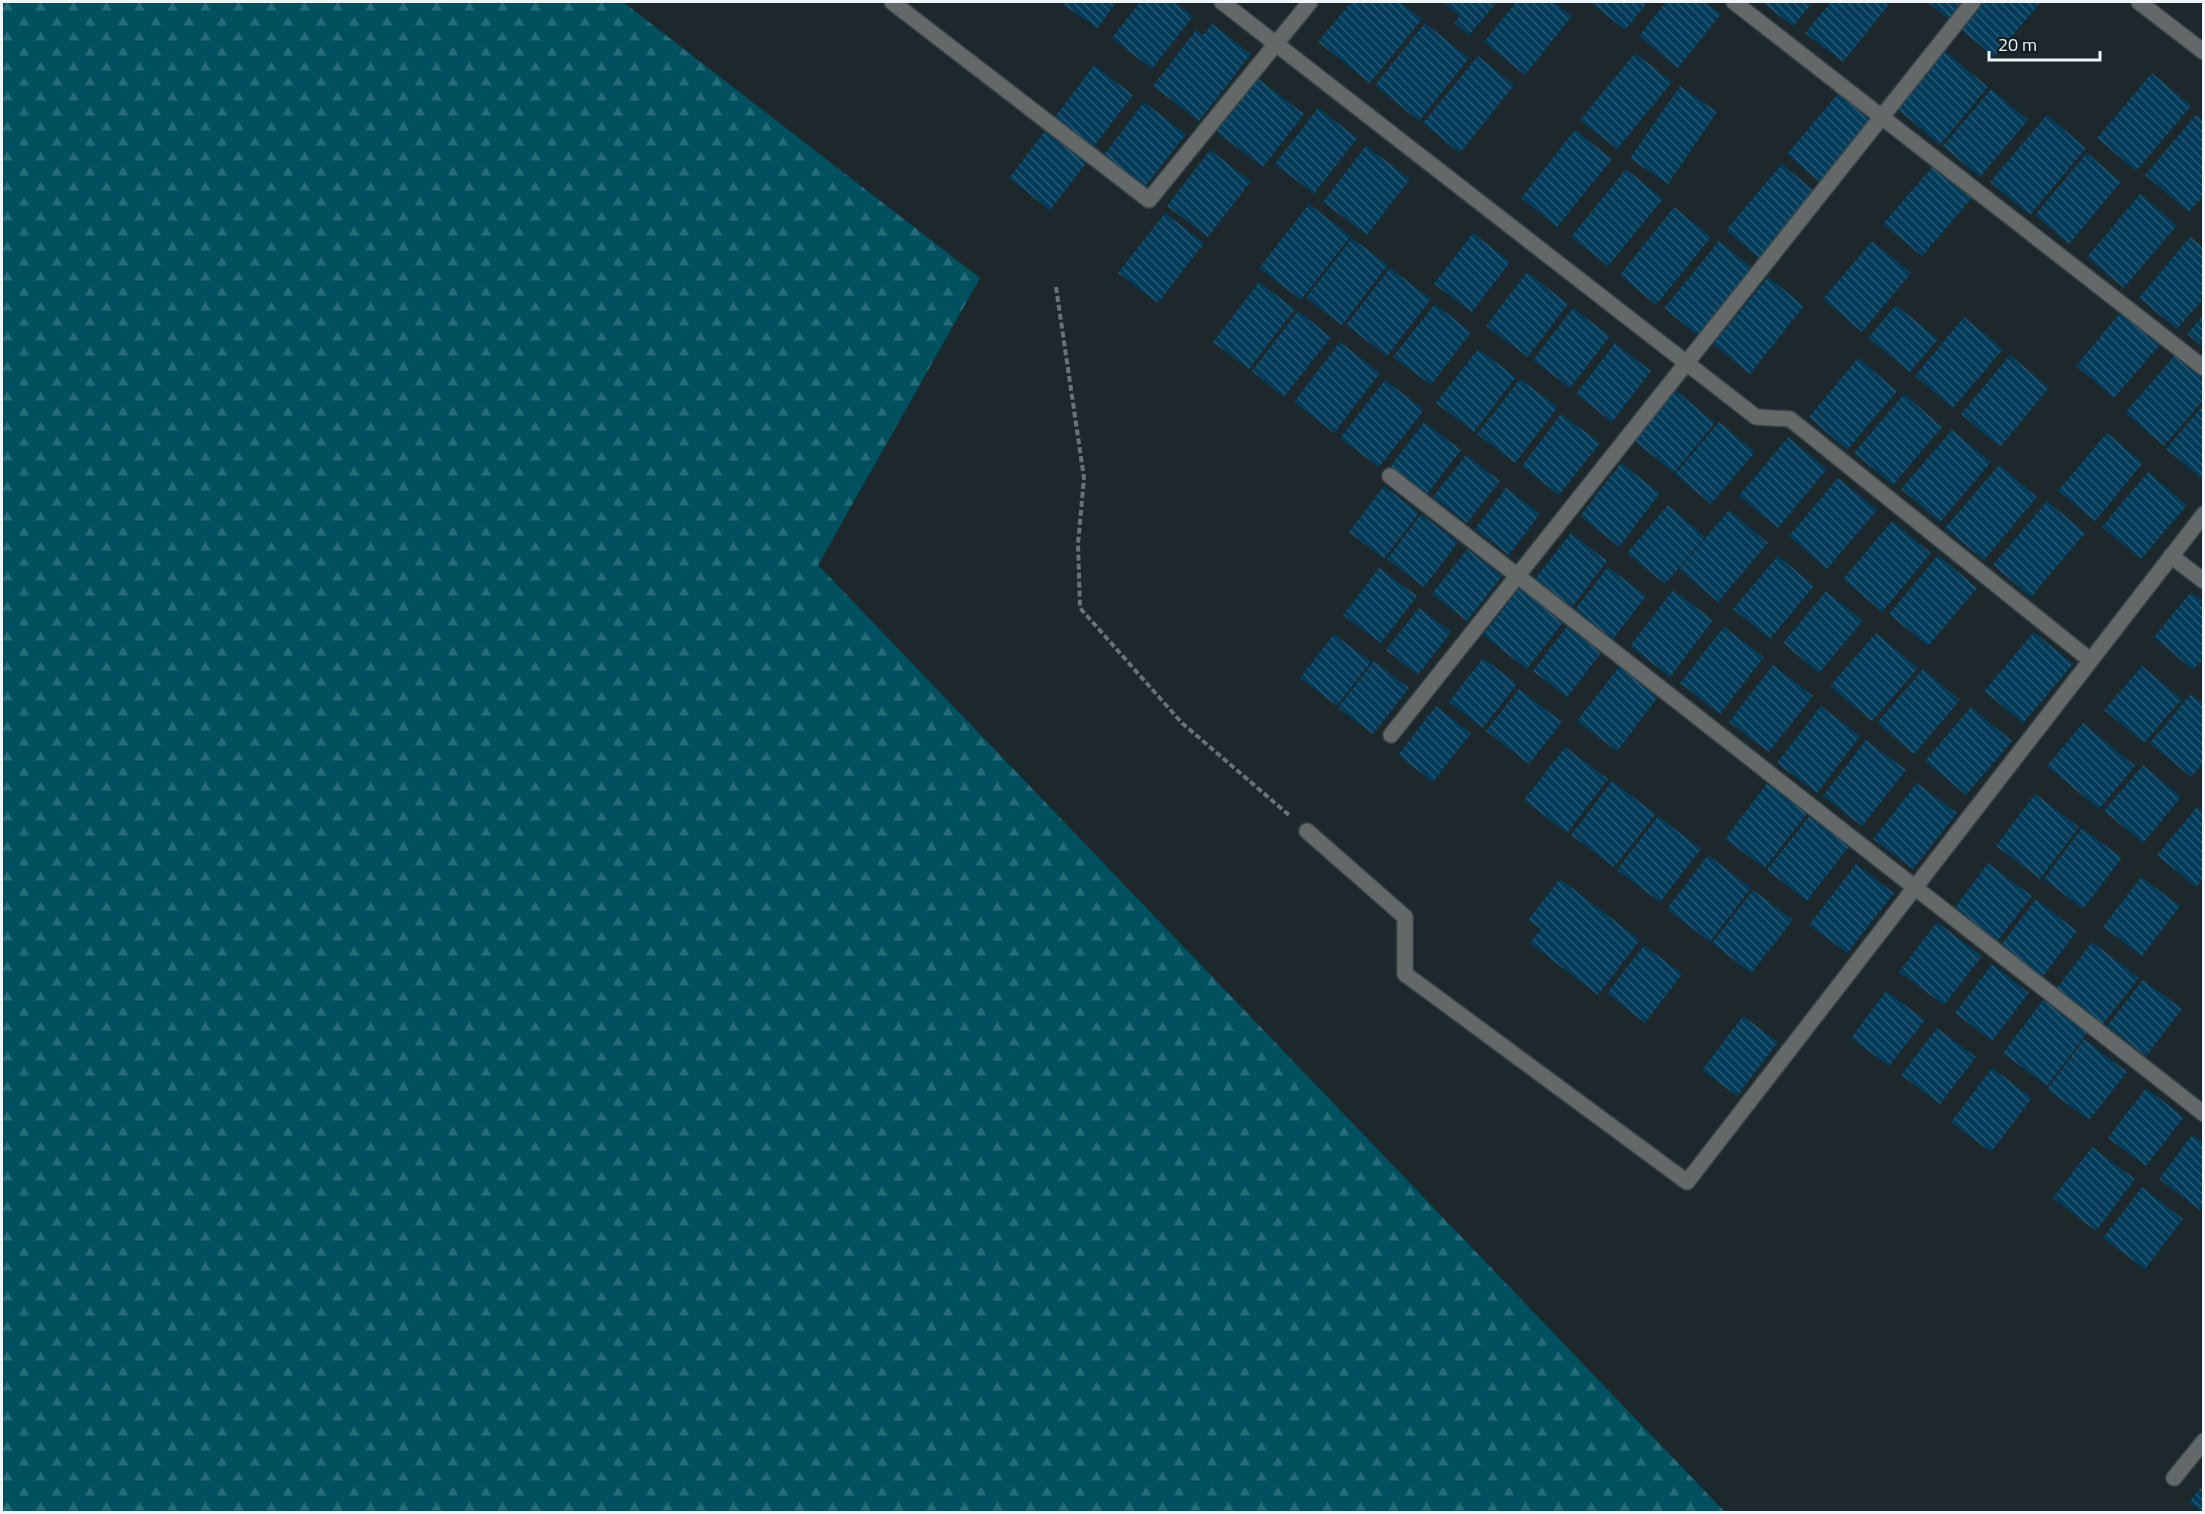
<svg xmlns="http://www.w3.org/2000/svg" width="2205" height="1514" viewBox="0 0 2205 1514" font-family="'Titillium Web',sans-serif">
<style>
.forest{fill:url(#forest-firs)}
.building{fill:url(#building-back-hatch)}
.lines{fill:none;stroke-linecap:round;stroke-linejoin:round}
.minor-casing{stroke:#394548;stroke-width:18}
.path{stroke:#697376;stroke-width:4;stroke-dasharray:6 3;stroke-linecap:butt}
.minor{stroke:#636969;stroke-width:15}
</style>
<defs>
<pattern id="forest-firs" width="22" height="20" patternUnits="userSpaceOnUse" patternTransform="scale(1.5)"><rect width="22" height="20" fill="#005160"/><path d="M5 1l3.5 6h-7zM16 11l3.5 6h-7z" fill="#266b78"/></pattern>
<pattern id="building-back-hatch" width="6" height="6" patternUnits="userSpaceOnUse" patternTransform="scale(1.5)"><rect width="6" height="6" fill="#033c5a"/><path d="M-1 5l2 2M0 0l6 6M5-1l2 2" fill="none" stroke="#285972"/></pattern>
</defs>
<rect width="100%" height="100%" fill="#1c282b"/>
<!-- forest -->
<path class="forest" d="M2 2H623L980 278 818 565 1725 1512H2Z"/>
<!-- building -->
<path class="building" d="M1059 2H1116L1098 28Z
M1140 2H1174L1193 16 1152 69 1112 38Z
M1351 2H1400L1422 19 1370 83 1318 42Z
M1442 2H1497L1469 35 1454 23 1460 16Z
M1516 2H1554L1572 16 1525 75 1484 42Z
M1590 2H1648L1625 30Z
M1666 2H1705L1721 14 1678 68 1639 36Z
M1762 2H1813L1793 26Z
M1831 2H1891L1843 62 1805 33Z
M1927 2H1967L1951 21Z
M1974 2H2041L1994 57 1955 24Z
M1425 23 1469 58 1419 121 1375 85Z
M1212 24 1251 54 1199 121 1153 86 1196 30 1203 35Z
M1942 49 1988 87 1940 145 1894 106Z
M1635 53 1672 82 1617 149 1580 120Z
M1478 56 1514 85 1460 153 1423 123Z
M1094 65 1133 95 1091 150 1052 121Z
M2152 73 2191 106 2136 171 2097 138Z
M1256 77 1304 114 1263 167 1215 131Z
M1680 86 1717 112 1668 184 1630 158Z
M1843 88 1879 117 1822 184 1787 154Z
M1991 89 2028 120 1980 177 1943 146Z
M1144 102 1186 134 1144 188 1103 156Z
M1318 108 1357 138 1314 194 1275 164Z
M2047 115 2086 148 2030 215 1990 182Z
M2196 115 2204 121V195L2189 212 2145 175Z
M1048 127 1090 158 1050 210 1009 178Z
M1575 130 1612 159 1557 227 1521 198Z
M1366 146 1410 179 1367 235 1323 202Z
M1210 150 1251 181 1208 237 1167 206Z
M2087 153 2121 182 2069 244 2035 215Z
M1782 164 1818 194 1761 260 1726 230Z
M1933 166 1972 198 1922 256 1883 224Z
M1626 169 1663 199 1608 266 1571 237Z
M2140 194 2177 225 2124 288 2087 257Z
M1309 204 1351 236 1301 300 1259 268Z
M1674 207 1711 237 1656 305 1620 275Z
M1165 213 1204 243 1158 303 1118 273Z
M1473 233 1510 262 1472 312 1434 284Z
M2190 237 2204 248V298L2177 329 2139 298Z
M1352 238 1388 265 1342 325 1306 298Z
M1719 241 1755 270 1701 338 1664 308Z
M1872 241 1911 273 1862 332 1823 299Z
M1390 268 1431 299 1387 356 1346 325Z
M1527 272 1568 304 1528 357 1486 326Z
M1768 277 1804 306 1750 374 1713 344Z
M1259 282 1295 309 1249 369 1213 342Z
M1435 304 1471 332 1431 385 1393 357Z
M1896 305 1938 339 1910 372 1868 338Z
M2125 307 2164 340 2114 398 2076 366Z
M1573 308 1610 336 1570 388 1533 360Z
M1298 311 1331 337 1284 397 1252 371Z
M2204 314V348L2187 334Z
M1964 317 2003 349 1953 408 1915 376Z
M1340 342 1380 373 1334 433 1294 402Z
M1615 343 1651 371 1612 422 1576 394Z
M1478 349 1516 377 1474 432 1436 403Z
M2010 355 2049 388 2000 447 1961 414Z
M2175 355 2204 379V399L2164 446 2125 413Z
M1858 358 1897 391 1847 450 1809 417Z
M1520 379 1558 407 1515 463 1477 434Z
M1385 380 1424 410 1379 467 1340 438Z
M1673 388 1715 423 1674 473 1631 438Z
M1904 394 1942 427 1893 485 1854 453Z
M2204 404V480L2166 449Z
M1561 414 1600 443 1559 495 1522 466Z
M1424 422 1461 450 1426 495 1390 467Z
M1719 422 1755 452 1711 504 1675 474Z
M1952 430 1991 462 1940 522 1901 489Z
M2107 433 2143 463 2095 521 2058 491Z
M1788 437 1827 469 1778 528 1739 496Z
M1466 455 1500 481 1467 523 1433 497Z
M1621 463 1660 493 1619 547 1580 516Z
M1999 465 2037 497 1984 560 1945 528Z
M2148 472 2187 505 2141 559 2102 527Z
M1838 478 1877 510 1827 569 1789 536Z
M1384 486 1419 513 1384 559 1349 532Z
M1506 488 1540 514 1509 555 1475 529Z
M2047 501 2085 533 2031 597 1993 565Z
M1668 505 1705 537 1665 584 1627 553Z
M1729 510 1768 543 1718 602 1679 569Z
M1421 514 1458 542 1424 587 1387 559Z
M1892 521 1931 553 1882 612 1843 579Z
M1571 533 1607 561 1572 607 1535 579Z
M1467 549 1502 576 1467 621 1432 594Z
M1938 555 1977 588 1928 646 1889 614Z
M1778 556 1814 586 1770 639 1733 609Z
M1608 567 1646 596 1613 639 1575 609Z
M1379 568 1417 596 1381 643 1343 615Z
M1520 587 1564 621 1527 669 1483 635Z
M1673 590 1713 620 1670 677 1630 646Z
M1826 591 1863 621 1819 673 1783 643Z
M2191 592 2204 602V658L2193 670 2154 637Z
M1419 608 1451 632 1418 675 1386 650Z
M1567 626 1601 653 1567 697 1533 671Z
M1724 627 1764 657 1720 714 1680 683Z
M2034 632 2073 664 2023 723 1984 691Z
M1876 633 1918 668 1872 721 1830 686Z
M1334 634 1371 662 1337 706 1300 678Z
M1483 658 1517 684 1483 728 1449 702Z
M1374 661 1409 688 1373 734 1338 708Z
M1621 664 1660 694 1617 751 1577 721Z
M1773 665 1813 696 1769 752 1729 722Z
M2142 666 2182 699 2144 743 2104 710Z
M1923 669 1960 700 1914 754 1877 723Z
M1519 689 1562 722 1529 764 1486 731Z
M2191 694 2204 704V762L2191 777 2150 743Z
M1436 706 1471 733 1433 782 1398 755Z
M1821 706 1860 736 1817 793 1777 763Z
M1971 707 2012 741 1966 795 1925 761Z
M2083 723 2135 766 2099 809 2047 766Z
M1866 740 1906 770 1862 826 1823 796Z
M1565 747 1608 779 1567 833 1524 800Z
M2143 765 2181 797 2143 843 2104 811Z
M1612 781 1656 814 1614 867 1571 835Z
M1768 782 1808 812 1765 868 1725 839Z
M1917 783 1957 813 1913 869 1873 839Z
M2035 794 2079 827 2040 879 1996 846Z
M2197 807 2204 812V878L2196 887 2157 855Z
M1811 814 1851 844 1807 901 1767 870Z
M1658 816 1701 849 1660 902 1617 870Z
M2082 828 2122 858 2083 909 2044 879Z
M1708 855 1751 888 1710 942 1667 909Z
M1988 863 2032 896 1994 945 1951 913Z
M1856 864 1894 893 1847 953 1809 925Z
M2141 877 2180 906 2142 956 2103 927Z
M1560 879 1640 940 1598 995 1530 943 1541 929 1528 920Z
M1753 890 1793 920 1751 973 1712 943Z
M2036 899 2077 931 2041 979 1999 948Z
M1937 922 1982 956 1944 1005 1899 972Z
M2092 942 2139 978 2103 1024 2056 989Z
M1644 945 1682 974 1645 1023 1607 993Z
M1992 964 2029 993 1992 1041 1955 1013Z
M2143 980 2182 1009 2146 1056 2107 1026Z
M1886 991 1925 1020 1889 1066 1851 1038Z
M2043 1000 2087 1033 2047 1086 2003 1053Z
M1743 1016 1778 1042 1737 1096 1702 1070Z
M1937 1028 1976 1057 1940 1104 1901 1075Z
M2084 1039 2127 1072 2089 1120 2047 1089Z
M1992 1068 2032 1098 1991 1152 1951 1122Z
M2146 1088 2184 1117 2146 1166 2108 1138Z
M2192 1135 2204 1143V1206L2200 1210 2159 1179Z
M2092 1147 2135 1179 2096 1231 2053 1198Z
M2142 1187 2183 1219 2145 1269 2103 1238Z
M2204 1484V1512H2202L2189 1502Z"/>
<g class="lines">
<defs>
<path id="minor" d="M892 2 1149 200 1310 2
M1222 2 1756 417 1790 419 2090 660
M1734 2 2204 368
M2139 2 2204 52
M1390 476 2204 1114
M2171 556 2204 581
M1391 735 1973 2
M1307 831 1405 917V974L1687 1182 2204 514
M2174 1478 2204 1441"/>
</defs>
<!-- minor casing -->
<use href="#minor" class="minor-casing"/>
<!-- path -->
<path class="path" d="M1056 287 1084 478 1078 544 1080 608 1182 723 1289 815"/>
<!-- minor -->
<use href="#minor" class="minor"/>
</g>
<!-- border -->
<rect width="2205" height="1514" fill="none" stroke="#eef5f8" stroke-width="6"/>
<!-- scale -->
<path d="M1989 51v9h111v-9" fill="none" stroke="#eef5f8" stroke-width="3"/>
<text x="1998" y="51" font-size="18" fill="#eef5f8" stroke="#131e21" stroke-width="4.5" paint-order="stroke">20 m</text>
</svg>
